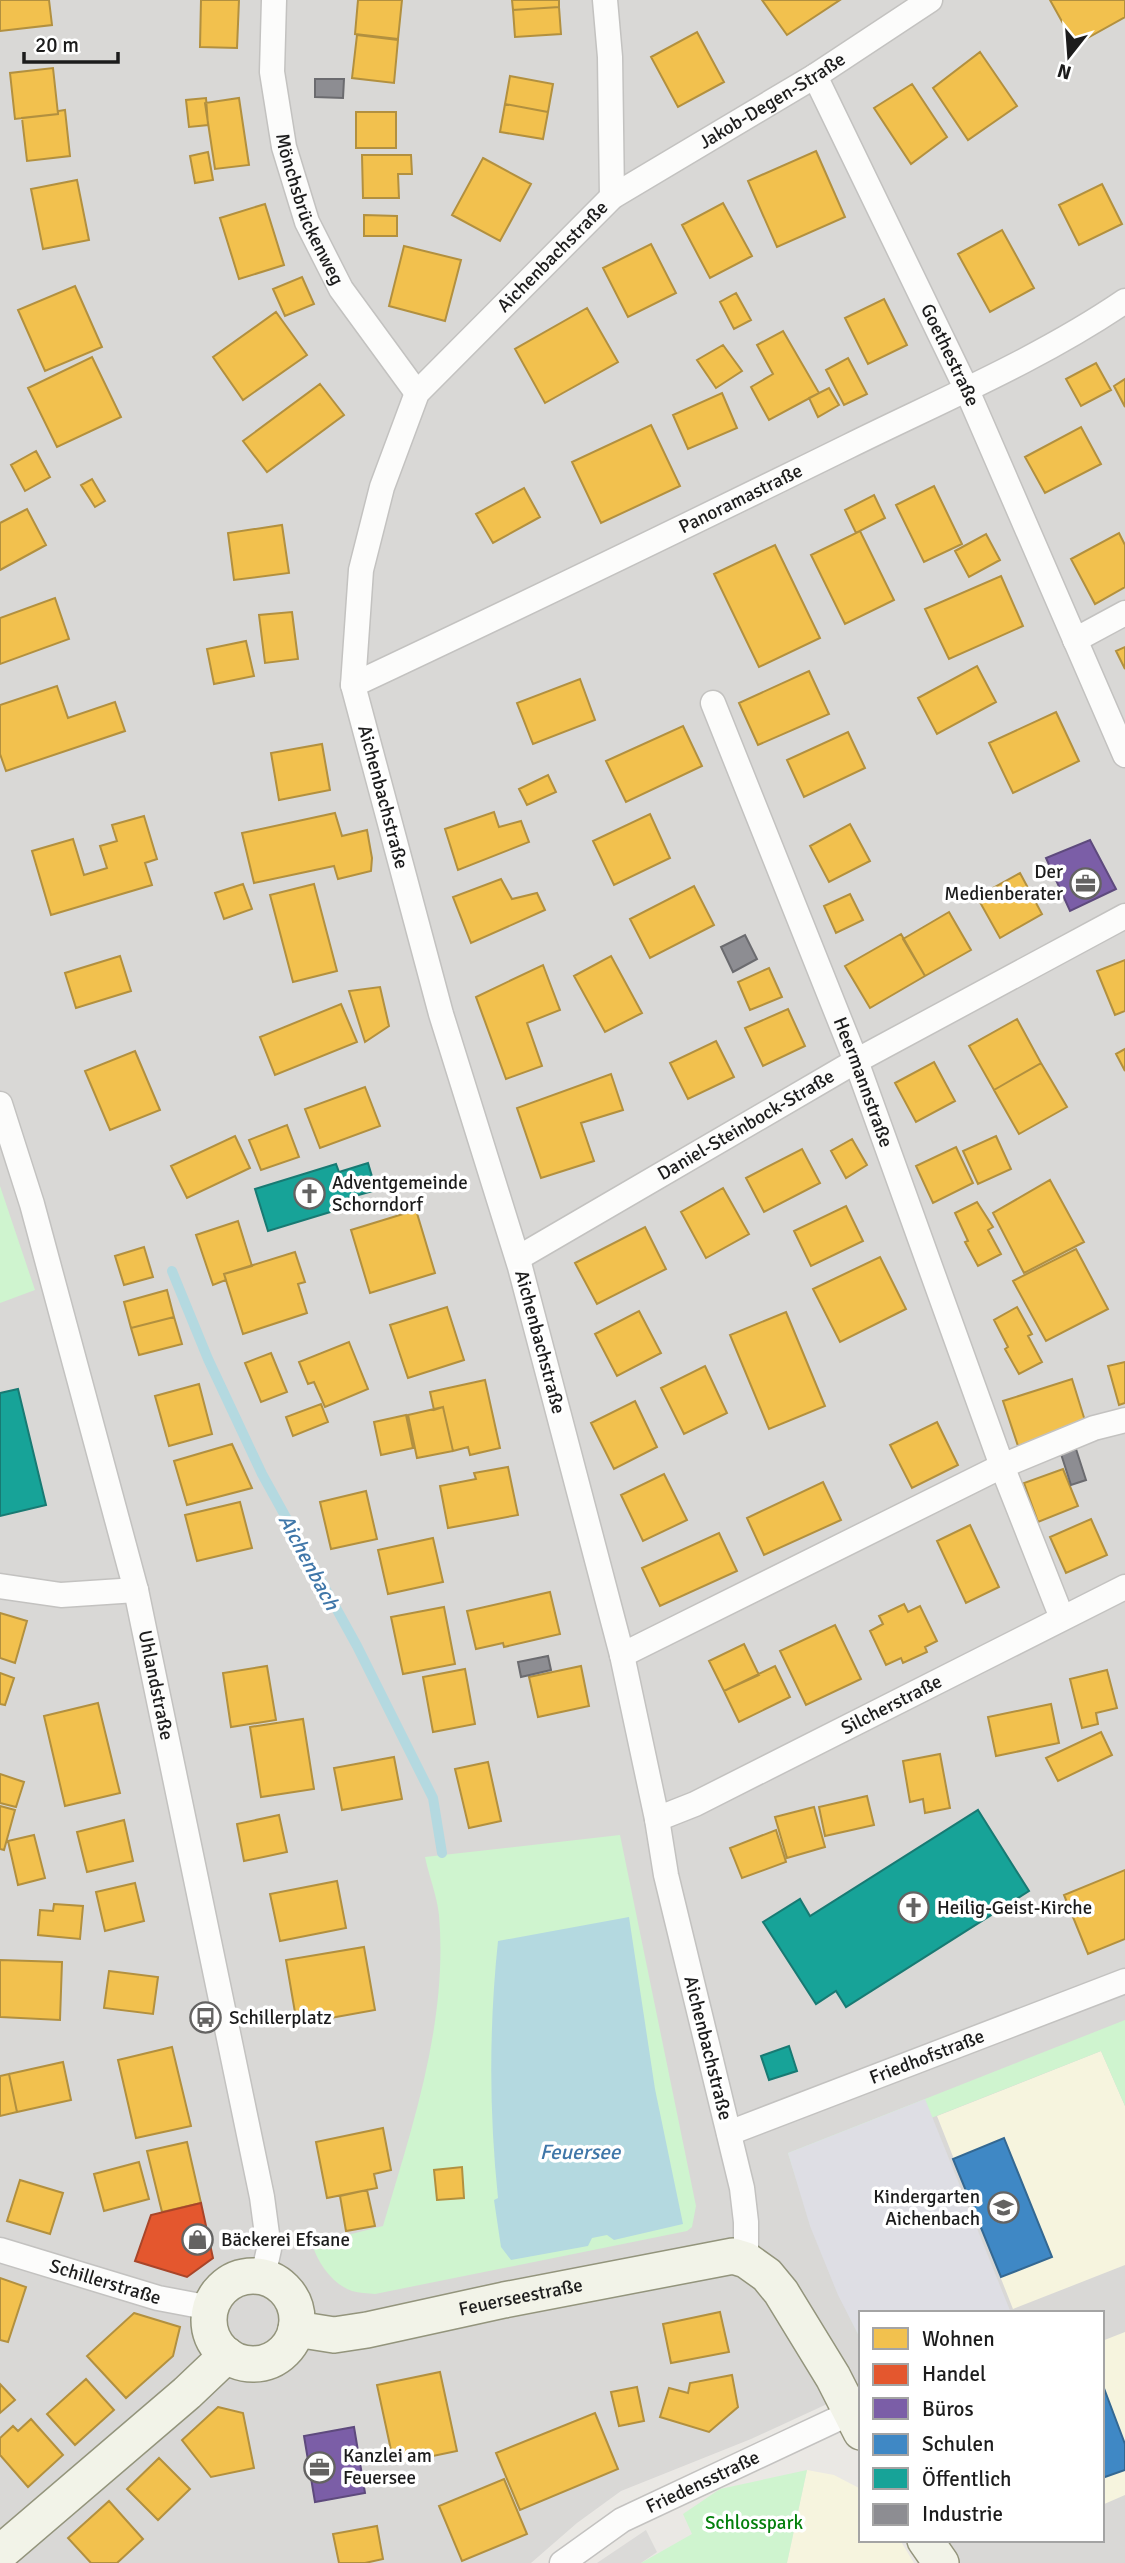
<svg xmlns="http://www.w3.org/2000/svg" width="1125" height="2563" viewBox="0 0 1125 2563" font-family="Signika,sans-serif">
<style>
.residential{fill:#d9d8d6}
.education{fill:#f6f4de}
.park{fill:#cff4cf}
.parking{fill:#dbdad8}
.plaza{fill:#dedee4}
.water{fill:#b4d9e0}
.homes{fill:#f2c14e;stroke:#b2903f;stroke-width:2}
.shops{fill:#e4572e;stroke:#a84529;stroke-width:2}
.offices{fill:#7b5ea7;stroke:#5e4a7d;stroke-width:2}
.schools{fill:#3f88c5;stroke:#346892;stroke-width:2}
.public{fill:#17a398;stroke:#187a73;stroke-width:2}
.industry{fill:#8d8d92;stroke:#6b6b6f;stroke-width:2}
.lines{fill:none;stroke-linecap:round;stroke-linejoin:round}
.stream{stroke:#b4d9e0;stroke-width:10}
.minor-casing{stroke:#c3c2c0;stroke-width:27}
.secondary-casing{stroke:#93947c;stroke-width:38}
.minor{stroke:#fcfcfb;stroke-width:24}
.secondary{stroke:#f2f3e8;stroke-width:35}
.labels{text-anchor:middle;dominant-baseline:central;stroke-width:7;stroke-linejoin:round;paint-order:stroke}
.street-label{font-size:19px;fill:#1c1c1c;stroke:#fff}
.poi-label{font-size:19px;fill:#1c1c1c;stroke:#fff;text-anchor:start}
.park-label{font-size:19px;fill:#04800c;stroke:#fff}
.water-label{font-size:21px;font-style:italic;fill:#4077a9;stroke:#fff}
</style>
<rect width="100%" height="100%" fill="#eae8e4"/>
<!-- residential -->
<path class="residential" d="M0 0H1125V2563H947L932 2540H1102V2313H861V2432L838 2399 751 2439 621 2491 577 2523 531 2563H0Z"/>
<!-- education -->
<path class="education" d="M1101 2051 1125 2106V2265L1013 2309 937 2116Z
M1125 2332V2495L1102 2505V2341Z
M807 2470 834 2475 861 2489V2540H900L914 2563H787Z"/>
<!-- park -->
<path class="park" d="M0 1186 35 1290 0 1303Z
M620 1835 696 2206 692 2227 687 2231 375 2294C368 2293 359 2293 352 2291 332 2284 318 2263 312 2244L383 2226C413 2124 448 2022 439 1915 437 1896 429 1876 425 1857Z
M1125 2020V2106L1101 2051 916 2124 861 2313V2340C830 2279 808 2218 788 2153Z
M807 2470 787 2563H641L692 2534 683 2514 720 2489Z"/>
<!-- parking -->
<path class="parking" d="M646 2530 657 2552 641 2563H597Z"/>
<!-- plaza -->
<path class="plaza" d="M925 2099 1011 2313H861V2340L838 2295 810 2226 788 2153Z"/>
<!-- water -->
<path class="water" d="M629 1917 655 2089 683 2224 614 2240 607 2235 592 2238 588 2246 511 2260 501 2247 494 2200 498 2198C489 2112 489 2027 498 1941Z"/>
<!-- homes -->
<path class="homes" d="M0 0H49L52 25 0 31Z
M201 0H239L237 48 200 47Z
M358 0H402L398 39 355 34Z
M512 0H559V7L513 10Z
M762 0H840L787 35Z
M1050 0H1125V17L1075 45Z
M559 7 561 34 515 37 513 10Z
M697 32 724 82 678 107 651 57Z
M357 35 398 40 394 83 352 78Z
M980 52 1017 106 968 140 933 88Z
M53 68 58 114 15 119 10 73Z
M510 76 553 84 548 112 505 104Z
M912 84 947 137 911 164 874 108Z
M206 98 208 125 189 127 186 100Z
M239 98 249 165 215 169 205 103Z
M505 104 548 112 543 139 500 132Z
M65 110 70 156 27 161 22 118 58 114V111Z
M356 112H396V148H356Z
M816 151 845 217 777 247 748 181Z
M208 152 213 180 195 183 190 156Z
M362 155H411L412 174H398L399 198H363Z
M483 158 531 184 500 241 452 215Z
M77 180 89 240 43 249 31 189Z
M1102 184 1122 224 1079 245 1059 205Z
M723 203 752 256 710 278 682 225Z
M265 204 284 265 239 279 220 218Z
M364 215 397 216V236H364Z
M1002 230 1034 288 990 312 958 254Z
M651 244 676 293 628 317 603 268Z
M404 246 461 260 445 321 389 306Z
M302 277 314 304 285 316 273 289Z
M75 286 102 347 45 371 18 310Z
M736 293 751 320 734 329 720 302Z
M884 299 907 345 868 364 845 318Z
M587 308 618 362 545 403 515 349Z
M276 312 307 355 243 400 213 357Z
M783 331 819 393 769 420 751 387 773 374 757 345Z
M723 345 742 371 716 388 697 360Z
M92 357 121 417 57 447 28 388Z
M848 358 867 394 844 405 826 370Z
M1096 363 1111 390 1081 406 1066 379Z
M1125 379V407L1114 386Z
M320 384 344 415 267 472 243 441Z
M829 388 839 405 818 417 809 398Z
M722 393 737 428 688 449 673 415Z
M651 425 680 486 601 523 572 462Z
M1081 427 1101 464 1045 493 1025 457Z
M36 451 50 477 25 491 11 465Z
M92 479 105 501 95 507 81 485Z
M934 486 962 544 924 562 896 505Z
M524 488 540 517 493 543 476 514Z
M874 495 885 518 856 533 845 510Z
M27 509 46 545 0 570V523Z
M282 525 289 573 234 580 228 533Z
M860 531 894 600 845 624 811 555Z
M1119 533 1125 545V587L1095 604 1071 559Z
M986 534 1000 560 969 577 955 551Z
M775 545 820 638 759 667 714 574Z
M1001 576 1023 626 949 659 925 609Z
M55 598 69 639 0 664V618Z
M292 612 298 659 265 663 259 615Z
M246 641 254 676 214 684 207 649Z
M1125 647V669L1116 651Z
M977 666 996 702 937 734 918 698Z
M809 671 829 714 758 745 739 703Z
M580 679 595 720 533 744 517 703Z
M57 686 68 718 115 702 125 731 6 771 0 754V705Z
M1056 712 1079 761 1013 793 989 743Z
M683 726 702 766 626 802 606 761Z
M848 732 865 768 804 797 787 760Z
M322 744 330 790 279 800 271 753Z
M548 775 556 792 527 805 519 789Z
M494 812 499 827 521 821 529 842 458 870 445 829Z
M335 813 342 836 367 830 372 858 371 871 338 879 334 866 254 883 242 833Z
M650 814 670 858 614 885 593 841Z
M144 816 157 859 145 863 152 885 51 915 32 851 73 839 84 875 107 868 100 846 117 841 112 825Z
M850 824 870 861 829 882 810 846Z
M1020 873 1042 914 1000 938 977 897Z
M501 879 512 899 537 893 545 910 471 943 453 897Z
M243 884 252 909 224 919 215 893Z
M314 884 337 971 293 982 270 895Z
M694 886 714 925 650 958 630 919Z
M850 894 863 920 836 933 824 906Z
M949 912 971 950 925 976 903 939Z
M901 934 925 976 870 1008 845 966Z
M120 956 131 991 76 1008 65 973Z
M611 956 642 1013 605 1032 574 976Z
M1125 960V1011L1115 1015 1097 971Z
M543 965 560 1010 527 1023 542 1066 506 1079 476 997Z
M769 968 782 997 750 1010 738 982Z
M380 987 389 1026 365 1042 349 991Z
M341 1004 357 1042 275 1075 260 1037Z
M788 1009 805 1046 763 1066 745 1028Z
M1017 1019 1041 1063 994 1090 969 1046Z
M716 1041 734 1077 688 1099 670 1063Z
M1125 1049V1071L1116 1054Z
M135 1051 160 1110 110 1130 85 1071Z
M934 1062 955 1101 916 1122 895 1083Z
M1041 1063 1067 1107 1019 1134 994 1090Z
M611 1074 623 1110 581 1123 594 1161 541 1178 517 1108Z
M365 1087 380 1126 320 1148 305 1109Z
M287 1125 299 1157 261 1170 249 1140Z
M235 1136 250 1168 187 1198 171 1166Z
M996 1136 1011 1169 978 1184 963 1151Z
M852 1139 867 1165 846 1178 831 1151Z
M956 1147 973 1183 933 1203 916 1166Z
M802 1149 820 1183 764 1212 746 1178Z
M1050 1180 1084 1242 1024 1273 993 1213Z
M723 1188 749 1234 706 1258 681 1212Z
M977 1202 993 1227 988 1230 1001 1254 978 1266 965 1242 968 1241 955 1213Z
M846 1206 863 1241 811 1266 794 1231Z
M416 1210 435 1273 370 1293 351 1230Z
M238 1221 252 1266 224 1274 226 1280 213 1285 196 1235Z
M645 1227 666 1269 597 1304 575 1263Z
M144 1247 153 1277 124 1285 115 1256Z
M1076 1249 1108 1309 1046 1341 1013 1281Z
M295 1252 305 1282 298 1284 307 1313 243 1334 224 1274Z
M880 1257 906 1309 840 1342 813 1289Z
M167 1290 174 1317 131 1328 124 1302Z
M447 1307 464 1360 408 1378 390 1325Z
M1017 1307 1032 1334 1028 1336 1042 1362 1019 1374 1005 1349 1008 1347 994 1320Z
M639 1311 661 1353 617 1376 595 1334Z
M786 1312 825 1406 769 1429 730 1335Z
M174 1317 182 1344 139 1355 131 1328Z
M349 1342 368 1389 325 1407 314 1382 308 1384 299 1362Z
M271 1353 287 1392 261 1402 245 1363Z
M1125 1362V1403L1119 1405 1108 1366Z
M705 1366 727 1413 684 1434 661 1388Z
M1072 1379 1086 1424 1018 1446 1003 1401Z
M485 1380 500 1448 470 1455 468 1447 453 1451 443 1407 434 1410 430 1392Z
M199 1384 212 1434 169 1446 155 1396Z
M635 1401 657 1447 614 1469 591 1423Z
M321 1404 328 1422 293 1436 286 1417Z
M443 1407 453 1451 417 1458 408 1415Z
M406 1415 413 1448 381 1455 374 1422Z
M937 1422 958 1465 912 1488 890 1445Z
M232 1444 252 1488 187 1505 174 1461Z
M508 1467 518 1515 448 1528 440 1486 476 1479 474 1473Z
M1063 1469 1078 1506 1038 1522 1024 1483Z
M664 1474 687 1520 643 1541 621 1495Z
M823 1482 841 1520 764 1555 747 1518Z
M366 1491 377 1539 331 1549 320 1502Z
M240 1502 252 1548 197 1561 185 1515Z
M1091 1519 1107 1555 1066 1573 1050 1537Z
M970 1525 999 1587 966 1603 937 1541Z
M719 1533 737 1571 660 1606 642 1568Z
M433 1538 443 1582 388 1594 378 1550Z
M550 1592 560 1634 504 1647 503 1643 476 1649 467 1611Z
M904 1604 908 1612 920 1606 937 1641 925 1647 927 1652 903 1663 901 1658 886 1665 870 1631 883 1624 879 1616Z
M444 1607 455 1664 403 1674 391 1617Z
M0 1613 27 1621 15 1663 0 1658Z
M835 1625 861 1679 806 1705 780 1651Z
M744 1644 759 1675 724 1691 709 1661Z
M267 1666 276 1720 231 1727 223 1673Z
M581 1666 589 1706 538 1717 529 1677Z
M775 1666 790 1697 739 1722 724 1691Z
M465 1669 475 1724 433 1732 423 1677Z
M1107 1670 1117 1708 1096 1713 1098 1724 1082 1728 1070 1679Z
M0 1673 14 1678 5 1705 0 1704Z
M98 1703 120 1793 65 1806 44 1716Z
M1051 1704 1059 1743 996 1756 988 1717Z
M303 1719 314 1789 261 1797 250 1727Z
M1101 1732 1112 1755 1058 1781 1046 1758Z
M940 1754 950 1808 925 1813 923 1799 910 1802 903 1761Z
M394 1757 402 1799 342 1810 334 1768Z
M488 1762 501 1821 469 1828 455 1769Z
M0 1774 24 1782 16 1807 0 1803Z
M867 1796 874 1825 825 1836 819 1807Z
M0 1806 15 1810 4 1850 0 1849Z
M814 1807 825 1847 787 1858 775 1817Z
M279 1815 287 1852 244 1861 237 1824Z
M124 1820 133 1861 87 1872 77 1832Z
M776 1830 786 1862 742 1878 730 1848Z
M34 1835 45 1878 18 1885 8 1841Z
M1125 1870V1939L1088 1954 1064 1895Z
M337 1881 346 1928 280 1941 270 1894Z
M135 1883 144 1921 105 1931 96 1892Z
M54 1904 83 1906 80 1939 38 1935 40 1910 53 1911Z
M364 1947 375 2010 297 2024 286 1960Z
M0 1960 62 1962 60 2020 0 2017Z
M109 1971 158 1977 153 2014 104 2008Z
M172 2047 191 2126 136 2138 118 2060Z
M63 2062 71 2100 17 2112 9 2074Z
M9 2074 17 2112 0 2116V2076Z
M383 2128 391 2170 374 2174 377 2188 327 2198 316 2142Z
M187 2142 201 2203 162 2212 147 2151Z
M139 2162 149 2199 104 2211 94 2174Z
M462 2167 464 2198 437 2200 434 2170Z
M20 2180 63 2193 50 2234 7 2221Z
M367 2190 375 2226 346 2231 340 2196Z
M0 2278 26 2287 8 2342 0 2340Z
M720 2312 729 2352 671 2363 663 2324Z
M134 2313 180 2327 173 2356 126 2398 87 2356Z
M440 2372 457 2451 394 2464 377 2385Z
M732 2375 738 2407 709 2432 660 2417 669 2388 688 2393 690 2383Z
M86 2379 114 2410 75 2445 47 2414Z
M0 2384 15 2400 0 2413Z
M637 2387 644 2421 619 2426 611 2392Z
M218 2407 243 2413 254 2468 211 2477 182 2440Z
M595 2413 618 2469 520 2510 496 2453Z
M31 2419 63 2455 28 2487 0 2455V2438L13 2426 18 2431Z
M159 2458 190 2489 158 2520 127 2489Z
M504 2479 527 2534 462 2561 439 2506Z
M109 2501 143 2539 117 2563H91L68 2538Z
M377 2526 383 2559 365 2563H339L333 2534Z"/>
<!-- shops -->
<path class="shops" d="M201 2203 213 2258 187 2277 135 2261 151 2215Z"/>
<!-- offices -->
<path class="offices" d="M1090 840 1116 889 1070 911 1046 858Z
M354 2427 365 2493 315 2502 304 2436Z"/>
<!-- schools -->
<path class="schools" d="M1004 2138 1052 2257 1001 2277 953 2159Z
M1102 2383 1125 2444V2470L1102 2478Z"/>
<!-- public -->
<path class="public" d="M368 1163 376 1190 348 1198 350 1206 268 1231 255 1189 336 1164 339 1172Z
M18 1389 46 1505 0 1516V1393Z
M978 1810 1029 1891 846 2007 836 1991 816 2004 763 1922 800 1899 810 1916Z
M789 2046 797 2071 769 2080 761 2056Z"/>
<!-- industry -->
<path class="industry" d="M315 79H344L343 98 315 97Z
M745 935 757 959 733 972 721 947Z
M1076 1449 1086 1480 1071 1485 1061 1454Z
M548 1656 551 1670 521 1677 518 1662Z"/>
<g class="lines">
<!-- stream -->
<path class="stream" d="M172 1271 208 1359 262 1474 357 1646 433 1798 442 1853"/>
<defs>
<g id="minor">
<path id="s1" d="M274 0 272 72 284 147 307 222 341 289 417 393"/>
<path d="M605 0 610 57 612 197"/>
<path id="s2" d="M815 76 966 388 1125 755"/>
<path d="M1075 640 1125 613"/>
<path id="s3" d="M353 685C519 607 684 527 849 446 942 400 1040 359 1125 301"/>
<path id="s4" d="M713 703 856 1061 1002 1466 1062 1618"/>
<path id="s5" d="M0 1104 32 1204 136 1590 262 2197 269 2249 263 2276"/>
<path id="s6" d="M518 1258 856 1061 1125 916"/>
<path d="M0 1586 61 1595 136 1590"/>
<path d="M622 1655 1002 1466 1094 1428 1125 1420"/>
<path id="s7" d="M657 1819 695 1804 1125 1587"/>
<path id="s8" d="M729 2133 1125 1981"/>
<path id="s9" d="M0 2250 158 2298 211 2308"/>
<path id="s10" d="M746 2260V2222L742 2188 666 1875 657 1819 622 1655 520 1267 441 1014 353 685 361 570 382 487 417 393 612 197 815 76 930 0"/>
<path id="s11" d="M562 2563 622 2520 850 2413"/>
</g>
<g id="secondary">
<circle cx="253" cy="2320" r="44"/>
<path id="s12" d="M296 2329 334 2335 367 2330 504 2300 733 2256 746 2260 767 2275 781 2292 833 2377 861 2432"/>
<path d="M925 2540 941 2563"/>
<path d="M0 2553 187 2393 227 2355"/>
</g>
</defs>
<!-- minor casing -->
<use href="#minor" class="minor-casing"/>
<!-- secondary casing -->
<use href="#secondary" class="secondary-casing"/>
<!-- minor -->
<use href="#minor" class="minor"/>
<!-- secondary -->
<use href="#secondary" class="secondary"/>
</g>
<!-- icons -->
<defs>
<symbol id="office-ring" viewBox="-11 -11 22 22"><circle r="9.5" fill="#fff" stroke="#646362" stroke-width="1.5"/><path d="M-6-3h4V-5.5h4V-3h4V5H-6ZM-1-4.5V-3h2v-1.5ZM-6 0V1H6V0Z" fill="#646362"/></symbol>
<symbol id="church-ring" viewBox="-11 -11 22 22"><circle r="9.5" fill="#fff" stroke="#646362" stroke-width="1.5"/><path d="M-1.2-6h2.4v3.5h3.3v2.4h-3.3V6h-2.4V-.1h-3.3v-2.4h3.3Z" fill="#646362"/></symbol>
<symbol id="bus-ring" viewBox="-11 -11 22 22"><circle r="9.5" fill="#fff" stroke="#646362" stroke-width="1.5"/><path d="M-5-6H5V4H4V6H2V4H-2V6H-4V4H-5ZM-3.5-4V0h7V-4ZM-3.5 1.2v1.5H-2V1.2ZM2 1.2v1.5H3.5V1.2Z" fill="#646362"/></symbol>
<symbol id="school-ring" viewBox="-11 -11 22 22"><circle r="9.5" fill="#fff" stroke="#646362" stroke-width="1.5"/><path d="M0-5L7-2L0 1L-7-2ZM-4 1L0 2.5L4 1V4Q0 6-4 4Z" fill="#646362"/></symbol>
<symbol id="shop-ring" viewBox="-11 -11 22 22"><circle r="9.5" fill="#fff" stroke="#646362" stroke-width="1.5"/><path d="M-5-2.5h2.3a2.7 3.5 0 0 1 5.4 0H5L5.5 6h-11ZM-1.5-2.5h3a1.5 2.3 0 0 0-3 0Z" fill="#646362"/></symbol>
</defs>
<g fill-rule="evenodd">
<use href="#office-ring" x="1068" y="866" width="35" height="35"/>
<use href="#church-ring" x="292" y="1176" width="35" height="35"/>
<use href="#church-ring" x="896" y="1890" width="35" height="35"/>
<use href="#bus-ring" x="188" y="2000" width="35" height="35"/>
<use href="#school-ring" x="986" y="2190" width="35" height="35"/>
<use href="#shop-ring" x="180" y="2222" width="35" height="35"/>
<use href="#office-ring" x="302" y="2450" width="35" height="35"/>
</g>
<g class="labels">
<!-- street labels -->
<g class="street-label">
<text stroke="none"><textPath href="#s10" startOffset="2390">Jakob-Degen-Straße</textPath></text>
<text stroke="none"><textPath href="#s1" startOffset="215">Mönchsbrückenweg</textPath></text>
<text stroke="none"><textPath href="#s10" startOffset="2119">Aichenbachstraße</textPath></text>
<text stroke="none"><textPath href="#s2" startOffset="310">Goethestraße</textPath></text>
<text stroke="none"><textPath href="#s3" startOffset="430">Panoramastraße</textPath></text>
<text transform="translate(383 797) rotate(75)">Aichenbachstraße</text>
<text stroke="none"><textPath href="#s4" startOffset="408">Heermannstraße</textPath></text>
<text stroke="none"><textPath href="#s6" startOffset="264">Daniel-Steinbock-Straße</textPath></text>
<text transform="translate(540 1342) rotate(75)">Aichenbachstraße</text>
<text stroke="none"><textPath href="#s5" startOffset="602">Uhlandstraße</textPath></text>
<text stroke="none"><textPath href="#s7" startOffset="261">Silcherstraße</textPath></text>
<text transform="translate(708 2048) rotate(76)">Aichenbachstraße</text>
<text stroke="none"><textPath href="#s8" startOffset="212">Friedhofstraße</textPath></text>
<text stroke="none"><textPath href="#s9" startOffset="110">Schillerstraße</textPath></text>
<text stroke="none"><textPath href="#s12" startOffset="229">Feuerseestraße</textPath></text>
<text stroke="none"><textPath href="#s11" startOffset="163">Friedensstraße</textPath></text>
</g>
<!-- poi labels -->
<g class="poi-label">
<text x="1063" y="872" text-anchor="end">Der<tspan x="1063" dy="22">Medienberater</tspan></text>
<text x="332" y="1183">Adventgemeinde<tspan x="332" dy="22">Schorndorf</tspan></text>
<text x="937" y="1908">Heilig-Geist-Kirche</text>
<text x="229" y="2018">Schillerplatz</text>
<text x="980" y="2197" text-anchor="end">Kindergarten<tspan x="980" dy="22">Aichenbach</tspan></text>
<text x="221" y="2240">Bäckerei Efsane</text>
<text x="343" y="2456">Kanzlei am<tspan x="343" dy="22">Feuersee</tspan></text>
</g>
<!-- park labels -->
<g class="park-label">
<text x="754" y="2523">Schlosspark</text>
</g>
<!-- water labels -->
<g class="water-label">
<text transform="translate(309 1562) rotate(62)">Aichenbach</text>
<text x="580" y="2152">Feuersee</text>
</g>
</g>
<!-- legend -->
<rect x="859" y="2311" width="245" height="231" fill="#ffffff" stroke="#a4a4a4" stroke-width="2"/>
<rect x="873" y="2328" width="35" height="21" fill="#f2c14e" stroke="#a4a4a4" stroke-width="2"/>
<text x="922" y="2346" font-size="21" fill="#1c1c1c">Wohnen</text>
<rect x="873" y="2364" width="35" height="21" fill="#e4572e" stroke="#a4a4a4" stroke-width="2"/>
<text x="922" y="2381" font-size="21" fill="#1c1c1c">Handel</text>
<rect x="873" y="2398" width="35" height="21" fill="#7b5ea7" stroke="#a4a4a4" stroke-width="2"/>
<text x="922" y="2416" font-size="21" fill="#1c1c1c">Büros</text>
<rect x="873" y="2434" width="35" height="21" fill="#3f88c5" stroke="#a4a4a4" stroke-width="2"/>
<text x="922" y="2451" font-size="21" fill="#1c1c1c">Schulen</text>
<rect x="873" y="2468" width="35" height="21" fill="#17a398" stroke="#a4a4a4" stroke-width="2"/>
<text x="922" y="2486" font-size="21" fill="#1c1c1c">Öffentlich</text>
<rect x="873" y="2504" width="35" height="21" fill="#8d8d92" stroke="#a4a4a4" stroke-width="2"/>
<text x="922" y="2521" font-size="21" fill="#1c1c1c">Industrie</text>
<!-- north arrow -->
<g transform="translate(1069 56) rotate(197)" stroke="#ffffff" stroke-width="5" paint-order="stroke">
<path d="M0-5L12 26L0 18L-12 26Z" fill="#1c1c1c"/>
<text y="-10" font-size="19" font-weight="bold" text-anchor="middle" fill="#1c1c1c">N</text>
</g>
<!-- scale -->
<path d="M24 52v10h94v-10" fill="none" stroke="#1c1c1c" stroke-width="3.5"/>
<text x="35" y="52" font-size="21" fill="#1c1c1c" stroke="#ffffff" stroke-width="5" paint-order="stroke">20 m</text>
</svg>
